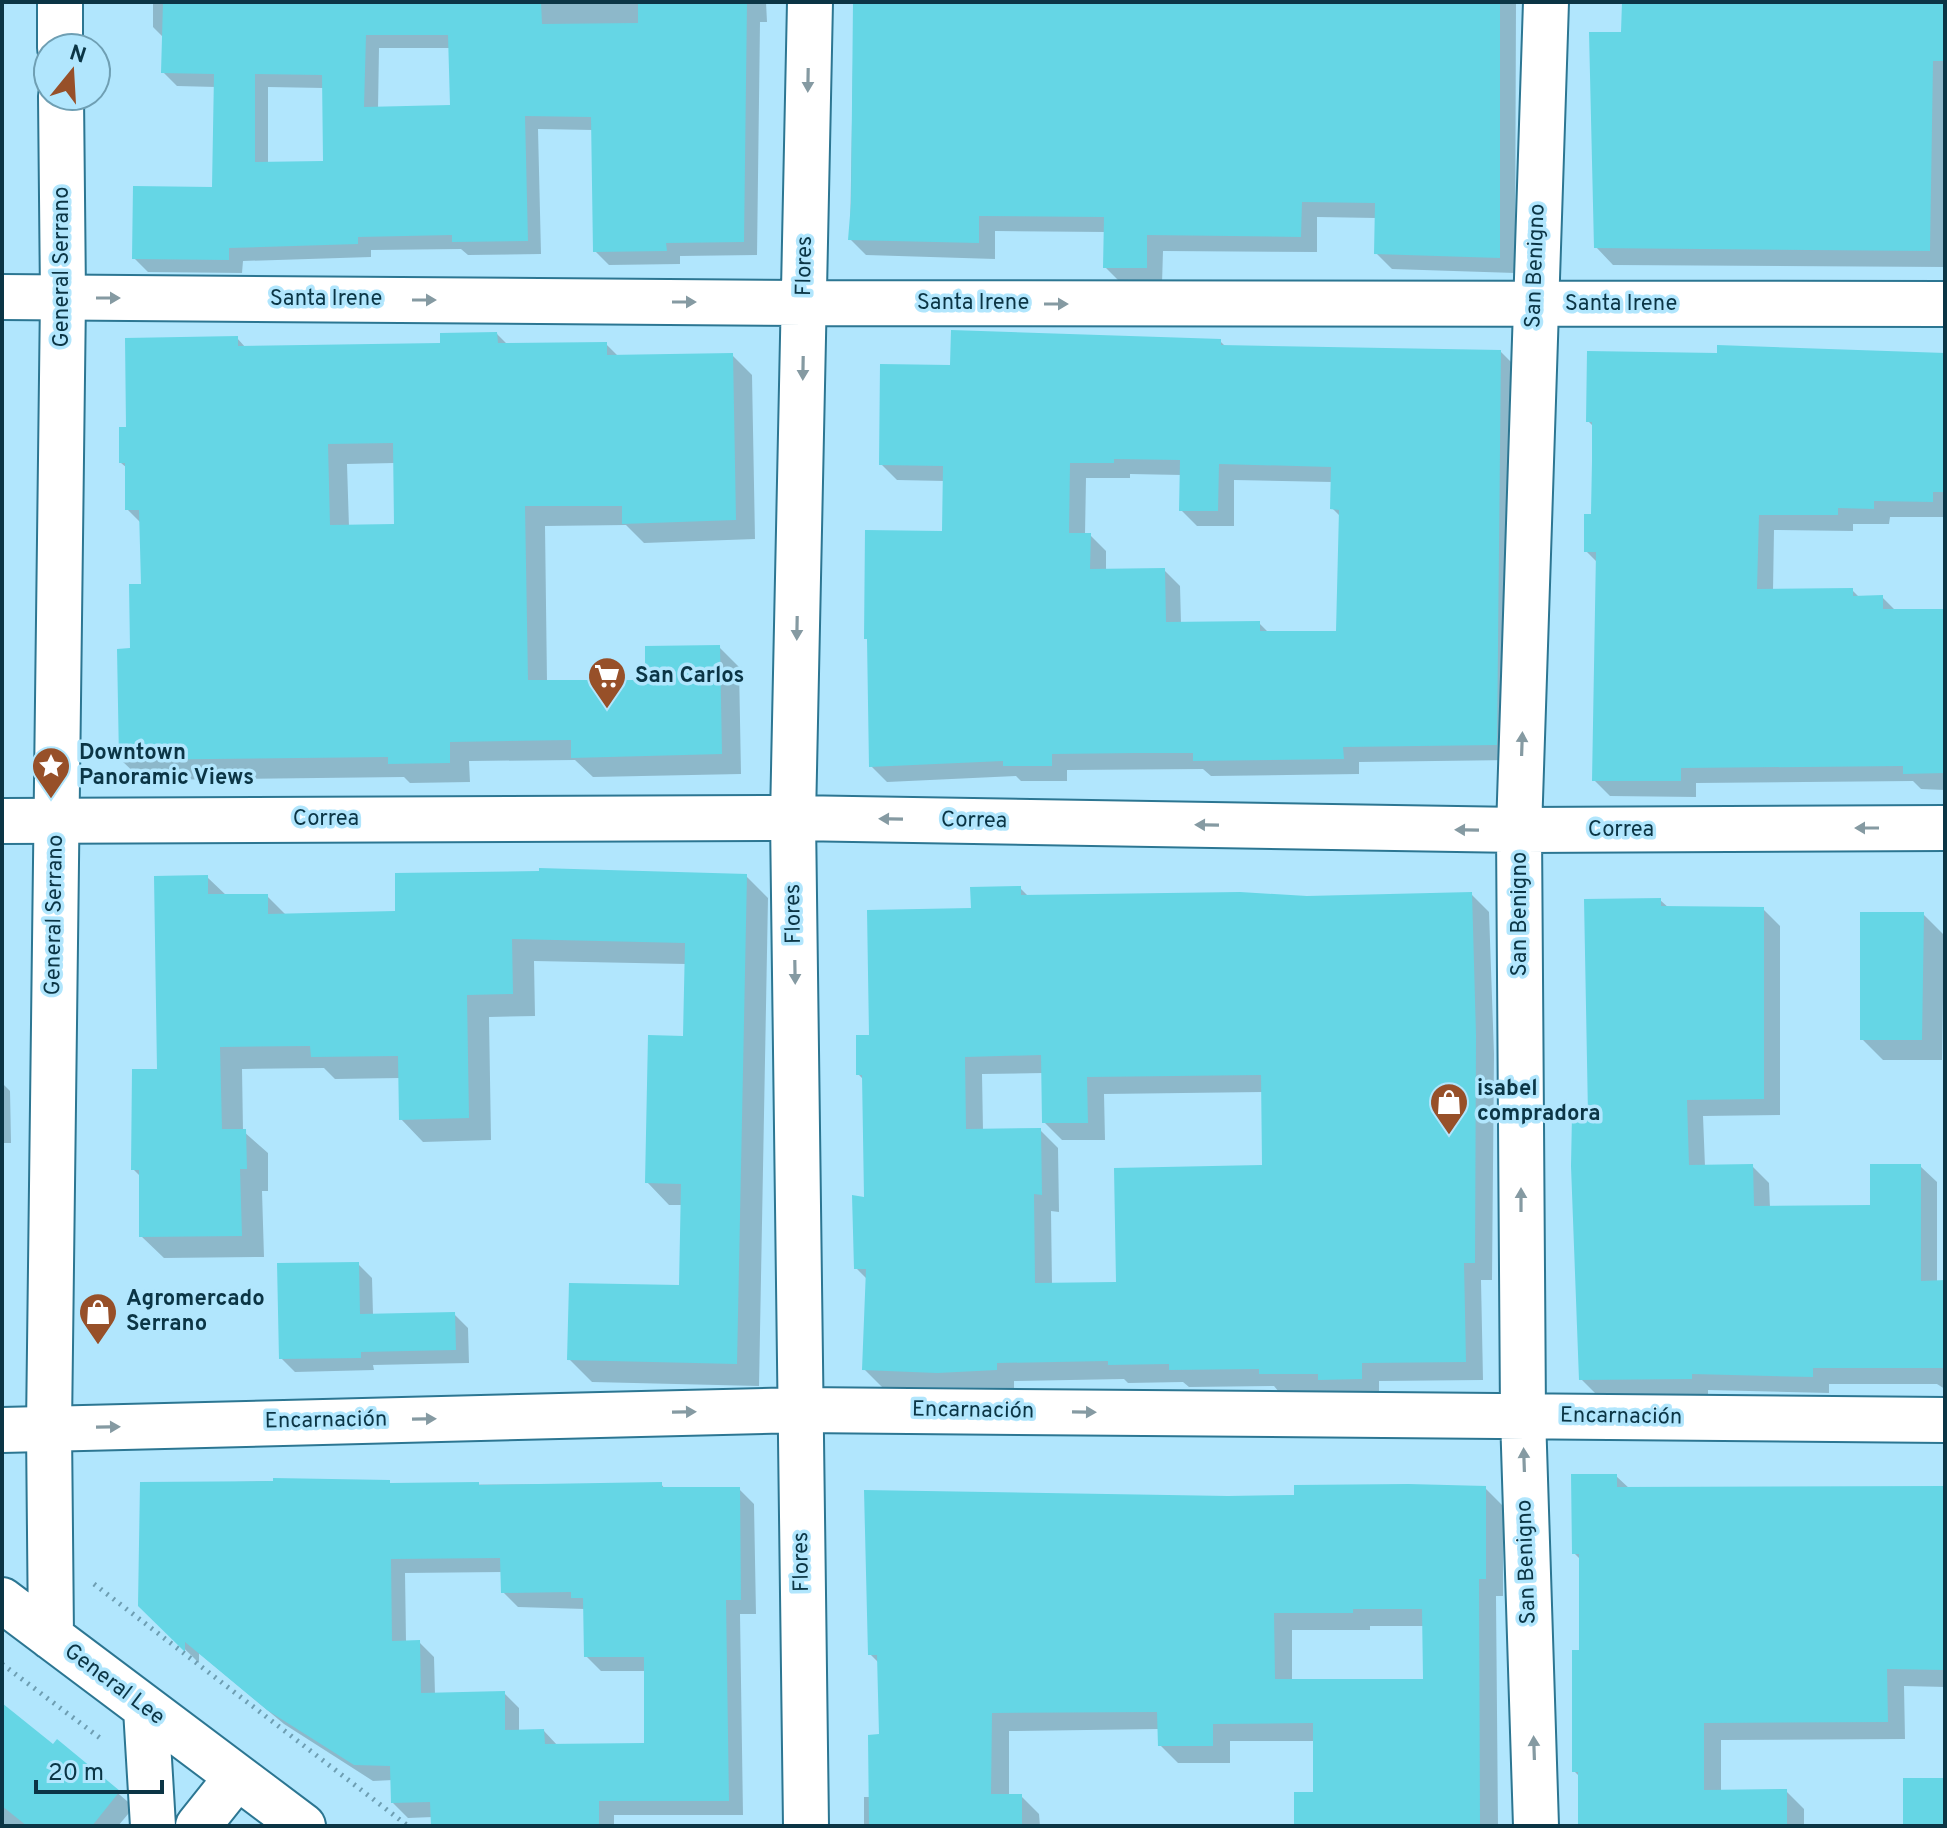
<svg xmlns="http://www.w3.org/2000/svg" width="1947" height="1828" viewBox="0 0 1947 1828" font-family="Overpass,sans-serif">
<style>
.shadow{fill:#0003;fill-rule:evenodd}
.building{fill:#65d6e5;fill-rule:evenodd}
.lines{fill:none;stroke-linecap:round;stroke-linejoin:round}
.street-casing{stroke:#2c7692;stroke-width:48}
.secondary-casing{stroke:#2c7692;stroke-width:48}
.path{stroke:#6e9eb2;stroke-width:5;stroke-dasharray:2 6;stroke-linecap:butt}
.street{stroke:#fff;stroke-width:44}
.secondary{stroke:#fff;stroke-width:44}
.oneway{fill:#859aa2}
.labels{text-anchor:middle;dominant-baseline:central;stroke-width:7;stroke-linejoin:round;paint-order:stroke}
.street-label{font-size:22px;fill:#0b3545;stroke:#b1e6fd}
.poi-label{font-size:22px;font-weight:bold;fill:#0b3545;stroke:#b1e6fd;text-anchor:start}
</style>
<rect width="100%" height="100%" fill="#b1e6fd"/>
<!-- shadow -->
<path class="shadow" d="M153 2H766L767 22H760L757 255 680 256V264L609 265 595 251 593 130 538 129 541 254 468 255 461 249 371 250V257L243 261 242 273 148 272 134 258 214 189 216 87 177 86 163 72 164 38 153 27ZM379 48H451L452 107 378 109ZM268 87 324 88 325 163 268 164Z
M854 2H1516L1515 273 1392 269 1376 253V218L1317 217V252L1163 251 1162 284 1121 283 1105 267 1106 232 995 231V259L866 255 850 239Z
M1624 2H1945V267L1613 265 1596 247 1623 34Z
M497 334 508 345 606 344 619 357 732 355 752 375 755 539 644 543 626 525 545 526 547 682H647L719 647 739 667 741 774 593 777 575 760 469 761 470 782 410 783 404 777 142 780 121 760 143 586 141 523 127 509V468L121 463 128 429 237 338 246 348 442 345ZM395 463 396 526 349 527 347 464Z
M1220 341 1226 347 1501 352 1517 368 1512 760 1359 762V774L1211 776 1203 769 1067 770V781H1021L1016 776 887 782 871 766 869 641 866 638 944 533 945 481 897 480 881 464 952 367ZM1130 474 1182 475 1181 510 1197 526H1234V480L1332 482V508L1341 517 1338 633H1269L1259 623 1181 624 1180 586 1164 570 1106 571V551L1090 535H1085L1086 478H1130Z
M1945 355V517H1890L1889 524H1853V531L1774 530 1773 591 1852 590 1860 598 1882 597 1896 611H1945V790L1921 789 1913 781 1696 783V797L1610 796 1594 780 1598 563 1586 551 1593 516 1594 427 1588 421Z
M746 876 768 898 759 1386 592 1382 570 1360 681 1287 683 1205H669L647 1182 685 1038 686 964 534 961 535 1016 489 1017 491 1140 423 1142 401 1119 400 1078 335 1079 324 1068 242 1069 243 1131 268 1153V1191H262L264 1257 164 1258 141 1236V1177L133 1169 207 877 227 896H267L287 916 397 913Z
M1020 888 1028 896 1307 898 1471 894 1489 912 1494 1054 1492 1280H1481L1483 1380 1379 1381V1396L1338 1397 1333 1391 1279 1392 1274 1386 1189 1387 1183 1382 1128 1383 1124 1379 1014 1381V1388L882 1387 864 1369 867 1279 856 1268 866 1199 864 1080 858 1074 871 1037 973 910ZM1044 1073V1122L1062 1140H1105L1104 1094 1263 1092 1264 1167 1118 1284 1052 1285 1051 1211 1059 1212 1058 1148 1040 1130 983 1131 982 1074Z
M1660 900 1669 908 1763 909 1780 926V1115L1703 1116 1705 1167 1752 1166 1769 1183 1770 1208 1872 1207 1920 1166 1937 1182V1282H1945V1389L1937 1384H1829V1393L1708 1390V1395L1598 1396 1581 1379 1573 1166Z
M1923 914 1944 935 1942 1060H1883L1862 1039Z
M2 1083 10 1091 11 1143H2Z
M358 1264 372 1278 373 1315 454 1314 468 1328 469 1363 373 1365 374 1370 295 1372 281 1358Z
M1616 1476 1630 1489 1945 1487V1687L1904 1686 1905 1739 1721 1740V1792L1786 1791 1804 1809V1826H1580V1777L1574 1771 1581 1652V1560L1574 1553Z
M320 1480 389 1482 392 1485 661 1484 665 1489H739L754 1504 756 1614H740L743 1815H614V1826H433V1817L408 1818 393 1803V1780L373 1781 284 1724 199 1653V1663L140 1605 142 1484ZM503 1572V1592L518 1607 585 1609 586 1656 601 1671H646V1745L558 1746 544 1731H519V1708L504 1693 435 1695 434 1657 419 1642H406L405 1573Z
M1485 1488 1503 1506V1596H1496L1498 1826H1296L1315 1794V1741H1230V1763H1178L1160 1745 1159 1729 1009 1731V1796H1021L1039 1814 1040 1826H864V1797H871L881 1736 880 1664 870 1654 1228 1498ZM1370 1626H1424L1425 1681H1292V1630H1370Z
M2 1705 53 1747 58 1742 134 1807 118 1826H2Z"/>
<!-- building -->
<path class="building" d="M163 2H541L542 24 638 23V2H747L744 242 666 243 667 251 593 252 591 117 525 116 528 241 452 242V235L358 237V244L229 248V260L132 259 133 186 212 187 214 74 161 73ZM366 35H448L450 105 364 107ZM255 74 322 75 323 161 255 162Z
M853 2H1500V258L1374 254 1375 203 1302 202 1301 237 1147 235V268H1103L1104 217 979 216V243L848 240 851 203Z
M1622 2H1945V61H1933L1930 251 1594 248 1589 32H1621Z
M951 330 1221 339V345L1501 350 1497 745 1343 747 1344 759 1193 761V753H1135L1052 754V766H1003V761L869 767 867 639H864L865 530 942 531 943 466 879 465 880 364 950 365ZM1114 459 1180 460 1179 511H1218L1219 464 1331 467 1330 509 1339 510 1336 631H1260V621L1166 622 1165 568 1090 569 1091 533H1069L1070 463H1114Z
M497 332 498 343 607 342V355L733 353 736 520 622 524V506H525L528 680H645V646L720 645 722 754 571 758V740L450 742V763L388 764V757L119 760 117 649 130 648 129 584H141L139 510H125V463H119V427H126L125 338 238 336V346L440 343V333ZM393 443 394 524 330 525 328 444Z
M1717 345 1945 353V492H1933V502L1874 501V509L1838 508V515H1759L1757 589 1853 588V596L1883 595V609H1945V773L1903 774V766L1681 768V781H1592L1596 552H1584V514H1591L1592 461V422H1586L1587 351 1717 353Z
M539 868 747 874 737 1364 567 1360 569 1283 679 1285 681 1184 645 1183 648 1035 683 1036 685 943 512 939 513 994 467 995 469 1118 399 1120 398 1056 311 1057 310 1046 220 1047 222 1129H246L247 1169H240L242 1236 139 1237V1170H131L132 1069H157L154 876 208 875V894H268V914L395 911V873L539 871Z
M1021 886V895L1240 892 1307 896 1472 892 1476 1035 1475 1263H1464L1466 1362 1362 1363V1379L1318 1380V1374H1259V1369L1169 1370V1364L1108 1365V1361L997 1363V1370L937 1373 862 1370 866 1269H854L852 1195 864 1197 862 1075H856V1035H869L867 910 971 908 970 887ZM1041 1055 1042 1123H1088L1087 1077 1261 1075 1262 1165 1114 1168 1116 1282 1035 1283 1034 1194 1042 1195 1041 1128 966 1129 965 1057Z
M1661 898V906L1764 907V1099L1687 1100 1689 1165 1753 1164 1754 1206 1870 1205V1164H1921V1281L1945 1280V1368H1813V1377L1692 1374V1379L1579 1380 1571 1166 1572 1115H1588L1584 899Z
M1860 912H1924L1922 1040H1860Z
M359 1262 360 1314 455 1312 456 1350 361 1352V1358L279 1359 277 1263Z
M1571 1474H1617V1487L1945 1486V1670L1887 1669 1888 1722 1704 1723V1790L1787 1789V1825L1578 1826V1772H1572V1650H1579V1554H1572Z
M273 1478 390 1480V1483L479 1482V1485L662 1482V1487H740L741 1600H726L729 1801H599V1826H431L430 1802 391 1803 390 1766 354 1765 267 1710 185 1642V1652L138 1606 140 1482 273 1481ZM500 1558 501 1593 571 1592V1598H583L584 1657H644V1743L545 1744 544 1729 505 1730V1691L421 1693 420 1640 392 1641 391 1559Z
M1408 1484 1486 1486V1579H1479L1480 1826H1294V1792H1313V1723L1213 1724V1746H1158L1157 1712 992 1713 991 1794H1022V1826H869L868 1735 879 1734 877 1655H868L864 1490 1228 1496 1294 1495V1485ZM1353 1609H1422L1423 1679H1275L1274 1613H1353Z
M2 1703 53 1744 57 1739 120 1791 92 1826H27L2 1806Z
M1903 1778H1945V1826H1903Z"/>
<g class="lines">
<defs>
<path id="street" d="M2 297 804 303 1945 304
M2 821 793 818 1519 830 1945 828
M2 1430 800 1410 1945 1420
M806 1826 793 818 810 2
M1536 1826 1523 1416 1519 830 1546 2"/>
<path id="secondary" d="M60 2V48
M2 1600 303 1826
M51 1637 49 1428 63 297 61 96
M146 1709 153 1826
M198 1826 237 1777"/>
</defs>
<!-- street casing -->
<use href="#street" class="street-casing"/>
<!-- secondary casing -->
<use href="#secondary" class="secondary-casing"/>
<!-- path -->
<path class="path" d="M94 1584 408 1826
M2 1664 104 1741"/>
<!-- street -->
<use href="#street" class="street"/>
<!-- secondary -->
<use href="#secondary" class="secondary"/>
</g>
<!-- one-way arrows -->
<defs><path id="oneway-solid" d="M-6-.8H1V-3.2L6.5 0L1 3.2V.8H-6Z" transform="scale(2)"/></defs>
<g class="oneway">
<use href="#oneway-solid" transform="translate(808 80) rotate(91)"/>
<use href="#oneway-solid" transform="translate(108 298)"/>
<use href="#oneway-solid" transform="translate(424 300)"/>
<use href="#oneway-solid" transform="translate(684 302)"/>
<use href="#oneway-solid" transform="translate(1056 304)"/>
<use href="#oneway-solid" transform="translate(803 368) rotate(91)"/>
<use href="#oneway-solid" transform="translate(797 628) rotate(91)"/>
<use href="#oneway-solid" transform="translate(1522 744) rotate(-88)"/>
<use href="#oneway-solid" transform="translate(891 819) rotate(-179)"/>
<use href="#oneway-solid" transform="translate(1207 825) rotate(-179)"/>
<use href="#oneway-solid" transform="translate(1867 828) rotate(180)"/>
<use href="#oneway-solid" transform="translate(1467 830) rotate(-179)"/>
<use href="#oneway-solid" transform="translate(795 972) rotate(89)"/>
<use href="#oneway-solid" transform="translate(1521 1200) rotate(-90)"/>
<use href="#oneway-solid" transform="translate(684 1412) rotate(-1)"/>
<use href="#oneway-solid" transform="translate(1084 1412) rotate(1)"/>
<use href="#oneway-solid" transform="translate(424 1419) rotate(-1)"/>
<use href="#oneway-solid" transform="translate(108 1427) rotate(-1)"/>
<use href="#oneway-solid" transform="translate(1524 1460) rotate(-92)"/>
<use href="#oneway-solid" transform="translate(1534 1748) rotate(-92)"/>
</g>
<!-- icons -->
<defs>
<symbol id="supermarket-pin" viewBox="-11 -11 22 30"><path d="M0 17L-7.5 6A9.5 9.5 0 1 1 7.5 6Z" fill="#975029" stroke="#b1e6fd"/><path d="M-6-5.5h2.5l.6 2H6L4.5 2H-2.5L-4.4-4H-6ZM-1.5 3.2a1.3 1.3 0 1 0 .1 0ZM3 3.2a1.3 1.3 0 1 0 .1 0Z" fill="#fff"/></symbol>
<symbol id="sight-pin" viewBox="-11 -11 22 30"><path d="M0 17L-7.5 6A9.5 9.5 0 1 1 7.5 6Z" fill="#975029" stroke="#b1e6fd"/><path d="M0-6L1.8-2.2L6-1.7L2.9 1.2L3.7 5.4L0 3.3L-3.7 5.4L-2.9 1.2L-6-1.7L-1.8-2.2Z" fill="#fff"/></symbol>
<symbol id="shop-pin" viewBox="-11 -11 22 30"><path d="M0 17L-7.5 6A9.5 9.5 0 1 1 7.5 6Z" fill="#975029" stroke="#b1e6fd"/><path d="M-5-2.5h2.3a2.7 3.5 0 0 1 5.4 0H5L5.5 6h-11ZM-1.5-2.5h3a1.5 2.3 0 0 0-3 0Z" fill="#fff"/></symbol>
</defs>
<g fill-rule="evenodd">
<use href="#supermarket-pin" x="585" y="654" width="44" height="60"/>
<use href="#sight-pin" x="29" y="744" width="44" height="60"/>
<use href="#shop-pin" x="1427" y="1080" width="44" height="60"/>
<use href="#shop-pin" x="76" y="1290" width="44" height="60"/>
</g>
<g class="labels">
<!-- street labels -->
<g class="street-label">
<text transform="translate(805 266) rotate(-89)">Flores</text>
<text transform="translate(1536 266) rotate(-88)">San Benigno</text>
<text transform="translate(62 267) rotate(-90)">General Serrano</text>
<text x="326" y="299">Santa Irene</text>
<text x="973" y="303">Santa Irene</text>
<text x="1621" y="304">Santa Irene</text>
<text x="326" y="819">Correa</text>
<text transform="translate(974 821) rotate(1)">Correa</text>
<text x="1621" y="830">Correa</text>
<text transform="translate(794 914) rotate(-91)">Flores</text>
<text transform="translate(1520 914) rotate(-90)">San Benigno</text>
<text transform="translate(55 915) rotate(-89)">General Serrano</text>
<text transform="translate(973 1411) rotate(1)">Encarnación</text>
<text transform="translate(1621 1417) rotate(1)">Encarnación</text>
<text transform="translate(326 1421) rotate(-1)">Encarnación</text>
<text transform="translate(802 1562) rotate(-91)">Flores</text>
<text transform="translate(1527 1562) rotate(-92)">San Benigno</text>
<text transform="translate(114 1685) rotate(37)">General Lee</text>
</g>
<!-- poi labels -->
<g class="poi-label">
<text x="635" y="676">San Carlos</text>
<text x="79" y="753">Downtown<tspan x="79" dy="25">Panoramic Views</tspan></text>
<text x="1477" y="1089">isabel<tspan x="1477" dy="25">compradora</tspan></text>
<text x="126" y="1299">Agromercado<tspan x="126" dy="25">Serrano</tspan></text>
</g>
</g>
<!-- border -->
<rect width="1947" height="1828" fill="none" stroke="#0b3545" stroke-width="8"/>
<!-- north arrow -->
<g transform="translate(72 72) rotate(18)"><circle r="38" fill="#b1e6fd" stroke="#6f9fb3" stroke-width="2"/>
<path d="M0-6L14 30L0 20L-14 30Z" fill="#975029"/>
<text y="-12" font-size="22" font-weight="bold" text-anchor="middle" fill="#0b3545">N</text>
</g>
<!-- scale -->
<path d="M36 1780v12h126v-12" fill="none" stroke="#0b3545" stroke-width="4"/>
<text x="48" y="1780" font-size="24" fill="#0b3545" stroke="#b1e6fd" stroke-width="6" paint-order="stroke">20 m</text>
</svg>
